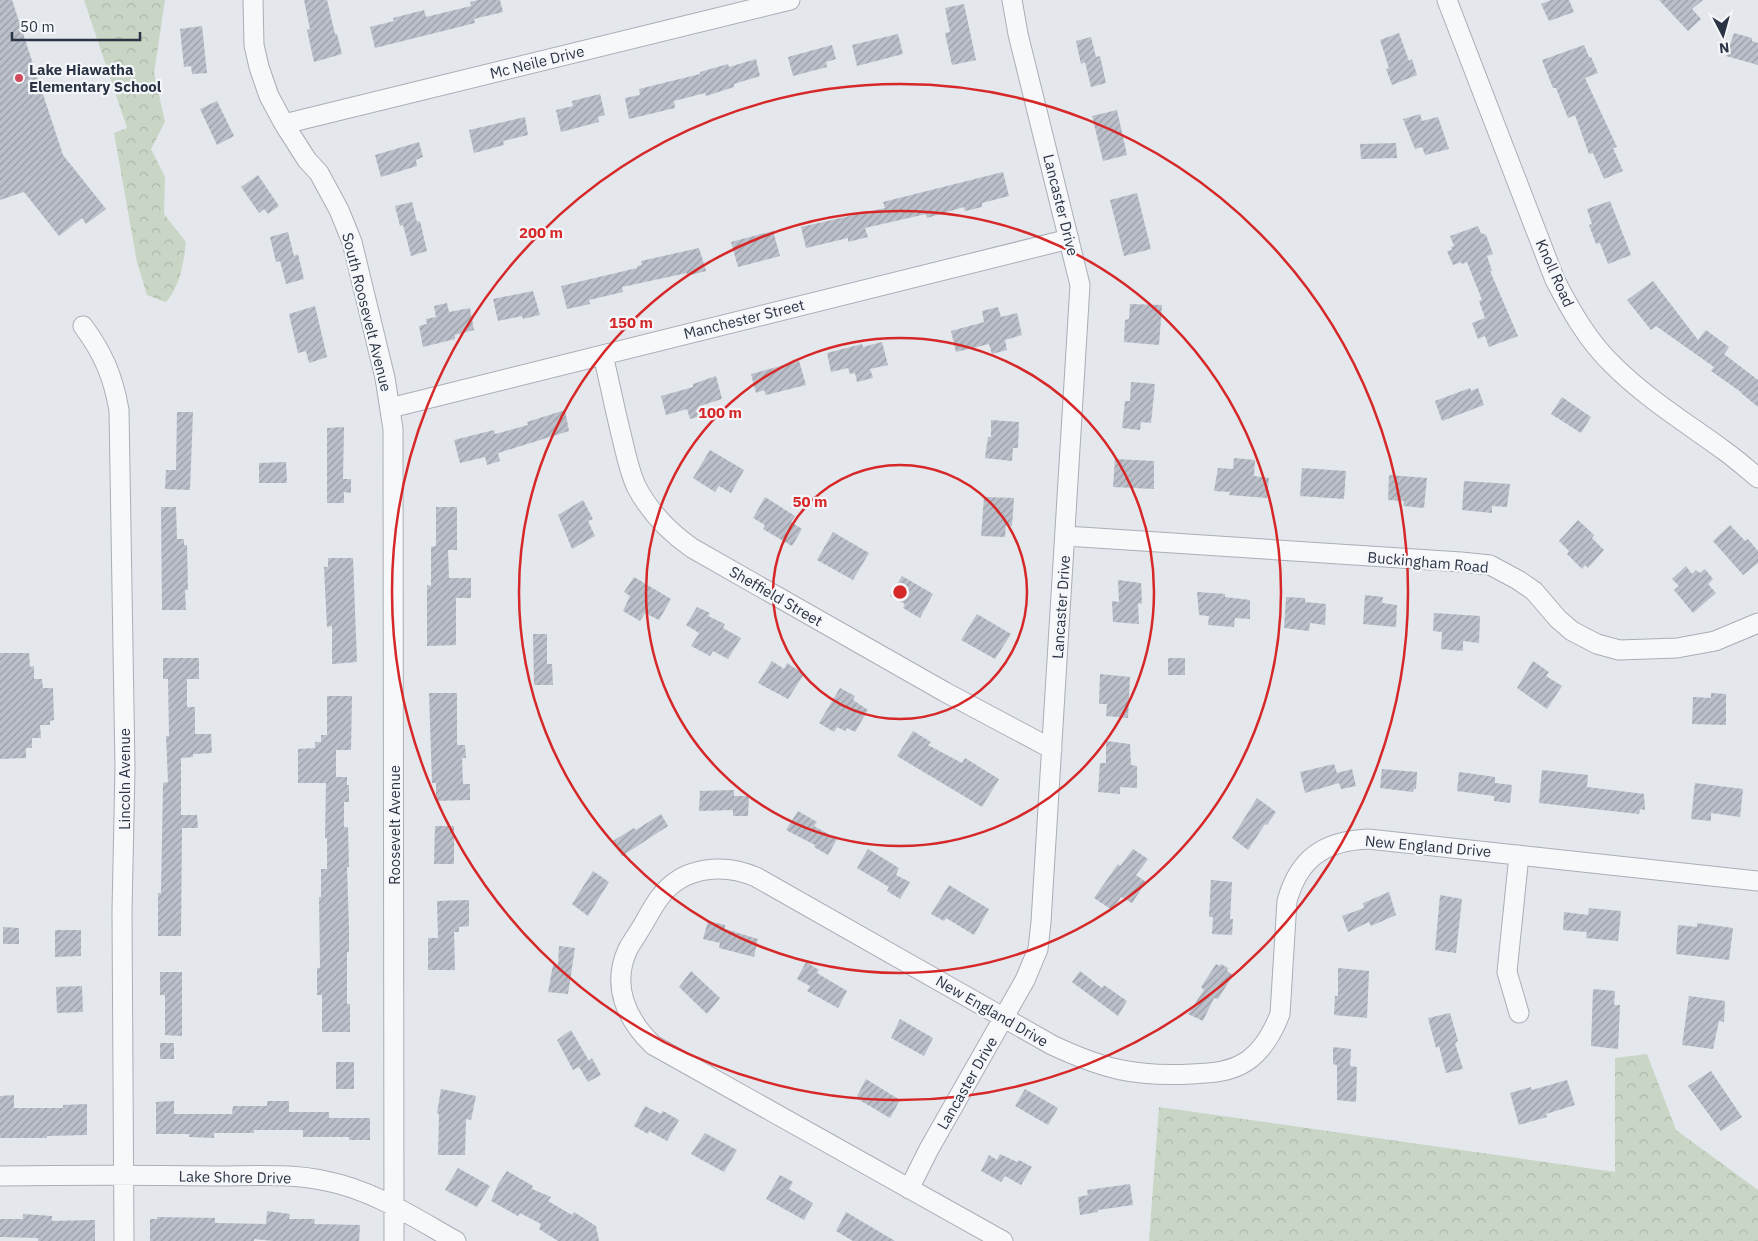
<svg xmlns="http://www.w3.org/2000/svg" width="1758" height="1241" viewBox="0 0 1758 1241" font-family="'IBM Plex Sans',sans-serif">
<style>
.forest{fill:url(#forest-crowns)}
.building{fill:url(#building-hatch)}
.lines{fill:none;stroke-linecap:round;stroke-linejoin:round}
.minor-casing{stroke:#a9aeb7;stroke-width:21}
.minor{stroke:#f7f8fa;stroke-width:19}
.ring{fill:none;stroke:#d62828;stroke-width:2.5}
.poi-dot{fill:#d1495b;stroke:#f4f6f9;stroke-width:2}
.labels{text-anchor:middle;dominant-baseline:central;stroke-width:4.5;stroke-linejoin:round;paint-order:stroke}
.street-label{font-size:15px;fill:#2b3445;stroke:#f4f6f9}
.poi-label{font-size:15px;font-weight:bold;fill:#2b3445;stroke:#f4f6f9;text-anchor:start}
.centre{fill:#d62828;stroke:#f4f6f9;stroke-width:2.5}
.ring-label{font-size:15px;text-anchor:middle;font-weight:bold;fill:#d62828;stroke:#f4f6f9;stroke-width:4.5;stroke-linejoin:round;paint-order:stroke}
</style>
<defs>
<pattern id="forest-crowns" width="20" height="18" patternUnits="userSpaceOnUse" patternTransform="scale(1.25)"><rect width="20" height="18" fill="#c9d6c5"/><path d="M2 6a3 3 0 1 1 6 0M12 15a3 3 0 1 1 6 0" fill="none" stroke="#adb8ab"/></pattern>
<pattern id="building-hatch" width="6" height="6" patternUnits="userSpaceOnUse" patternTransform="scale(1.25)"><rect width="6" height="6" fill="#bbc0ca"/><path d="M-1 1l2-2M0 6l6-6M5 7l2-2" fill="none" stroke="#989da6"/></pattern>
</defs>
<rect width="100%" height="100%" fill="#e4e7ec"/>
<!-- forest -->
<path class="forest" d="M84 0H165L154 73 165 122 151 149 165 177 164 214 186 242C183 264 181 285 166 302L147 295 137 262 114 133 127 128Z
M1647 1054 1676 1130 1758 1190V1241H1149L1159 1107 1615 1172V1058Z"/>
<!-- building -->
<path class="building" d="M0 0H12L63 155 106 209 86 224 82 218 59 236 24 192 0 200Z
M304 0H327L335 34H337L342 54 314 62 307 30 310 29Z
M478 0H500L503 12 474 19 475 23 375 48 370 27 394 21 393 18 424 10 426 17 471 6 470 2Z
M1551 0H1569L1574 12 1549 21 1541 4Z
M1659 0H1703L1692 9 1701 19 1688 31Z
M964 4 976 60 952 65 945 33 950 32 945 8Z
M202 26 207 73 192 74 191 66 184 67 180 29Z
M1399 33 1409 61 1412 59 1417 75 1392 85 1386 69 1389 68 1380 40Z
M1734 33 1752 38V41L1758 43V65L1726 56Z
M898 34 903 54 857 66 852 45Z
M1091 37 1096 57 1100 56 1106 83 1091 87 1085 62 1081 64 1076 41Z
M832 45 836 59 826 62 827 67 793 76 788 57Z
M1584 45 1589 57H1591L1598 73 1585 78 1617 147 1613 148 1623 171 1604 179 1593 153 1589 154 1575 115 1568 118 1556 88H1553L1542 60Z
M756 59 760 76 734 84V87L706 96 705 93 674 101 675 108 629 119 625 98 640 95 639 89 700 74V72L728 64 729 67Z
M600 94 605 115 598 117 599 122 561 132 556 110 573 106 572 101Z
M217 101 234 136 217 145 200 109Z
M1117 110 1127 155 1103 161 1092 116Z
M1420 114 1422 121 1438 117 1449 149 1425 155 1422 147 1415 149 1403 119Z
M525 117 528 135 503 141 504 145 474 153 469 130Z
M419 142 423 157 416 160 417 166 381 177 375 155Z
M1396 143 1397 158 1361 159 1360 144Z
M1003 172 1009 196 982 203V207L965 211 964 207 927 218 926 214 865 228 868 237 848 242V238L806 248 801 227 885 208 883 202Z
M258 175 279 206 268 214 264 209 259 213 241 187Z
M1137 193 1151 249 1124 256 1110 200Z
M1610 201 1631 255 1608 264 1600 243 1596 244 1589 225 1592 224 1587 209Z
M412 202 417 222 420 221 427 251 411 256 403 225 400 226 395 206Z
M1478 226 1481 233 1486 235 1493 254 1487 256 1492 271H1490L1518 336 1489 347 1485 336 1478 339 1472 323 1485 318 1479 301 1482 300 1467 262 1462 264 1461 262 1453 265 1447 251 1452 250 1451 247 1454 246 1450 236Z
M773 231 780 256 738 267 731 242Z
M288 232 294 256 298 254 304 279 286 284 280 261 276 262 270 237Z
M699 248 706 271 687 276V273L622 287 623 292 589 300 590 304 567 309 561 286 637 268V266L642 265 641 261Z
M1653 281 1698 340 1706 330 1729 347 1724 354 1758 380V407L1741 393V392L1711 371 1714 367 1656 326 1651 330 1627 300Z
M533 291 540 315 523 319 522 316 498 321 493 299Z
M447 303 449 312 470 308 474 330 455 335V339L423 347 419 326 427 324 426 319 436 317 434 306Z
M1130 304 1162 305 1159 345 1124 342 1125 320 1129 319Z
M315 306 327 357 309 363 306 351 298 353 289 314Z
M998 307 1001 317 1017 313 1022 335 1005 340 1007 350 992 354 989 344 956 352 951 331 984 322 982 311Z
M882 342 888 365 870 369 873 378 857 382 855 373 850 374 848 368 831 372 827 353 862 344 863 347Z
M799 361 806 385 766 395 764 390 756 393 751 374Z
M716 376 722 399 703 405 705 415 690 419 687 409 666 415 661 396 693 387V384Z
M1131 382 1155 384 1151 423 1141 422 1140 430 1122 428 1125 401H1130Z
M1470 388 1471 391 1478 388 1484 405 1442 421 1435 401Z
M1562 397 1591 417 1581 433 1551 414Z
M565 410 569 431 498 453 500 461 487 465 485 457 460 463 454 440 494 430 495 434 528 425 527 422Z
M177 412H193L190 490 165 489 166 470H176Z
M991 420 1019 422 1018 448H1013L1012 461 985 458 988 437H991Z
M344 427 343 479H351V493L344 492V503H327V428Z
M710 450 744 470 731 493 719 486 715 492 693 478Z
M1234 458 1255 460 1254 476 1269 478 1267 498 1229 495 1230 492 1214 491 1218 468 1233 469Z
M1115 459 1154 461V489L1113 487Z
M286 462 287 483H259V463Z
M1302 468 1346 471 1344 499 1300 496Z
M1389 475 1427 478 1424 508 1403 506 1404 501 1388 500Z
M1464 481 1510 484 1507 507 1492 506V513L1462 510Z
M765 497 795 516 791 522 802 529 792 546 763 529 765 525 753 518Z
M984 497 1014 498 1012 526 1006 525 1005 537 981 536Z
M583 500 593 519 588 521 595 536 572 549 558 515Z
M161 507H176L177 539H184V545H187L188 590H185L186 610H162Z
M436 507H457V550H448L449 578H471V598H456V645L427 646V585L431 586V547L436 546Z
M1578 520 1594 535 1592 538 1604 550 1588 568 1585 565 1582 569 1567 554 1569 551 1559 541Z
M1730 525 1745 541 1748 539 1758 551V563L1743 575 1713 541Z
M833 532 869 553 853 580 817 560Z
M328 558H353L357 662 332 664V626L327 627 325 588 324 567H328Z
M1686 566 1692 574 1696 570 1700 573 1705 569 1713 579 1708 584 1716 593 1693 613 1674 590 1679 586 1672 579Z
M902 576 933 594 920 618 903 608 905 604 890 596Z
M634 577 671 599 659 620 645 613 640 621 623 611 630 596 624 592Z
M1118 580 1141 583 1142 604 1138 603 1139 624 1113 622 1112 601 1119 602Z
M1197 592 1225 594V597L1250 600V619L1235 618 1234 627 1208 625 1209 616 1199 615Z
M1365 595 1383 597 1382 603 1397 605 1396 627 1363 624Z
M1286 597 1305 598V602L1326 604 1325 625 1310 623 1309 631 1284 628Z
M697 607 710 613 708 616 725 624 723 628 741 638 728 659 713 651 710 656 691 646 699 633 686 625Z
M1434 613 1480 616 1479 643 1463 641V651L1441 649 1442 632 1433 631Z
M977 614 1011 634 995 659 961 640Z
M533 634H547V664H552L553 685H534Z
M0 653H29L30 667 34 666V679H42L43 688H53L54 720 50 721V725H40L41 738H32V748H26V758L0 759Z
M163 658H199V679H187V707H195V734H211L212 753 193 754V757L181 758V815H197L198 828H182L181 936H158V893H161L163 783 168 782 166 736H169L168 679H163Z
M1168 658H1185V675H1168Z
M772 661 784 669 787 663 804 674 788 699 758 683Z
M1533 661 1549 672 1546 676 1562 686 1547 709 1517 688Z
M1100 674 1130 677 1128 718 1106 716 1107 704H1099Z
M840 688 855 696 853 700 868 710 855 732 847 728 845 731 837 727 834 732 819 723Z
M429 693H457V745H465L466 758H462L463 784H470V800L436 801V783H432Z
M1711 693 1726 694V725L1692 724 1693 697 1711 698Z
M327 696H352L351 750H336V777H347V785H349V802H344V827H348L349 867H347L349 929V952H347V1004H350V1032H322V995H317V968H320L319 897H321V869H327V838H325L326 783H298V749L315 748V742H321V735H327Z
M913 731 931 742 928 745 962 763 965 758 999 779 982 807 897 756Z
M1106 741 1130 744 1131 765 1137 766V788L1120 787V794L1098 792 1100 763H1106Z
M1334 764 1337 773 1352 769 1356 786 1341 789 1339 783 1305 793 1300 772Z
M1382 769 1417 772 1416 789H1414L1413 792 1380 788Z
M1542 770 1588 775 1587 787 1644 794 1645 810 1640 809 1639 814 1539 803Z
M1459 772 1495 777V783L1512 785 1510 803 1494 801V796L1457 791Z
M1695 783 1743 789 1740 817 1711 813V821L1691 819Z
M734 790V796H749L748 816H733V810L699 811 700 791Z
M1257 798 1276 812 1267 825 1265 824 1248 850 1232 838Z
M798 811 817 822 814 826 837 839 828 855 814 847 815 845 786 830Z
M661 814 668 826 622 856 613 841 634 828 636 830Z
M435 826H454V864H434Z
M868 849 899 868 896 875 910 882 900 899 887 891 889 887 857 868Z
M1133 849 1148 859 1136 875 1146 882 1132 903 1121 897 1112 910 1094 898 1118 864 1120 866Z
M593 871 609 882 588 916 572 904Z
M1211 880 1232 882 1230 919H1233L1232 935 1212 934 1213 917H1209Z
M949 885 989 909 974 935 946 918 944 921 931 914Z
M1389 892 1396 915 1371 926 1369 922 1348 932 1342 916 1364 908 1363 903Z
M1440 895 1462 899 1456 953 1435 950Z
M469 900V926L459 927V932H454L455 970H428V938H438L437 901Z
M1589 908 1621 911 1618 941 1586 938 1587 932 1563 930 1564 912 1588 915Z
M708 921 725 925V929L758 939 754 957 719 948 720 943 703 939Z
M1697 923 1733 928 1729 960 1676 954 1678 925 1697 927Z
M3 927 19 928V944H3Z
M55 930H81V956L55 957Z
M559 946 575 948 568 994 548 992 553 965 558 966Z
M806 962 819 970 817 973 847 991 838 1008 807 991 810 986 797 979Z
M1216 964 1220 966 1221 964 1228 968 1227 971 1233 975 1218 999 1214 998 1203 1021 1188 1014 1204 990 1201 987Z
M1338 968 1369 971 1367 1018 1334 1015 1335 996H1338Z
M691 971 720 998 707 1014 679 987Z
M1080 971 1102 988 1104 985 1127 1001 1118 1016 1072 982Z
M160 972H182V1036L165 1035V995H160Z
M82 986 83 1012 57 1013 56 987Z
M1593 989 1615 991 1614 1005H1620L1618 1049 1591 1046Z
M1689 996 1725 1001 1724 1022 1719 1021 1713 1049 1682 1045Z
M1450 1013 1458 1041 1455 1043 1463 1069 1446 1073 1439 1046 1436 1048 1428 1018Z
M900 1019 933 1038 924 1056 891 1038Z
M571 1030 589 1061 592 1058 601 1075 588 1082 579 1067 582 1065 573 1070 557 1040Z
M160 1043H174V1059H160Z
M1333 1047 1351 1049 1350 1066 1357 1067 1356 1102 1337 1100V1065L1333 1064Z
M336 1062H354V1089H336Z
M1711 1071 1742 1117 1721 1131 1688 1086Z
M866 1079 900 1100 890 1118 856 1098Z
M1567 1080 1575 1105 1546 1114 1547 1117 1519 1125 1510 1093 1531 1087 1532 1090Z
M441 1089 476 1096 471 1120 466 1119 465 1155H438L439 1114 437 1113Z
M1025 1089 1058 1108 1048 1125 1015 1106Z
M14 1095V1108H63V1105L87 1104V1135L47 1136V1138H0V1096Z
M174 1101V1114H232L233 1106H267V1101H289V1112H329V1118H370V1140H349V1137H303V1130H254V1133H214V1138L189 1137V1134H156V1102Z
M645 1106 661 1114 663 1111 679 1120 667 1141 649 1131 648 1134 634 1126Z
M705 1133 737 1150 724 1172 691 1154Z
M1000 1154 1017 1162 1019 1160 1032 1167 1021 1185 1005 1176 1001 1182 981 1171 989 1155 997 1160Z
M458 1168 490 1186 477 1207 445 1190Z
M507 1171 533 1186 532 1189 551 1197 548 1201 572 1215 574 1212 596 1226 599 1241H558L539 1229 541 1224 520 1213 518 1216 491 1201 498 1184Z
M780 1175 793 1182 789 1189 813 1203 804 1220 766 1199Z
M1130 1184 1133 1205 1098 1210V1212L1080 1215 1078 1197 1088 1195 1087 1190Z
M267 1211 290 1214 289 1219H315L314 1224 360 1225 359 1241H273L254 1239V1241H150V1219H157V1217L215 1218V1223L266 1224Z
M846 1212 895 1241H853L836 1231Z
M23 1214 52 1216V1221L95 1220V1241H38V1238L0 1237V1219H23Z"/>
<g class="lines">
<defs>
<path id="minor" d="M253 0 254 45 259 67 269 96 284 124 307 160 319 173 339 210 352 242 385 378 393 429 394 1241
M1447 0 1555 280C1571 311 1588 341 1613 365 1646 398 1685 422 1722 449 1735 458 1746 468 1758 478
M284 124 790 0
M83 326C103 353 113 376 119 410L125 768 122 911 124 1241
M603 355C609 380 614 405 620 430 625 449 628 468 636 486 649 511 669 532 692 548L945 692 1052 749
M390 408 1069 239
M1066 536 1461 562 1490 565 1518 580 1534 591 1558 619 1572 631 1597 644 1619 650 1677 648 1715 641 1758 623
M1519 855 1507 972 1519 1013
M0 1176C72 1175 144 1175 216 1176 252 1176 291 1173 326 1181 373 1190 415 1218 456 1241
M909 1189 929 1149 1025 980 1038 949 1041 922 1080 285 1018 34 1012 0
M1003 1241 653 1045C626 1019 611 985 628 949 633 940 639 932 644 923 649 914 654 905 660 897 683 866 724 863 756 877L1052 1045C1103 1069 1135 1077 1192 1074 1212 1073 1231 1072 1247 1061 1263 1050 1273 1032 1280 1014L1287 901C1299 858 1324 841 1368 839L1758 881"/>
</defs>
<!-- minor casing -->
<use href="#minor" class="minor-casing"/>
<!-- minor -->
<use href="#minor" class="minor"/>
</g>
<!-- distance rings -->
<g class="ring">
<circle cx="900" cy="592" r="127"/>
<circle cx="900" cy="592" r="254"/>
<circle cx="900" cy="592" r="381"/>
<circle cx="900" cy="592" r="508"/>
</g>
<!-- markers -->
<circle class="poi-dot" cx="19" cy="78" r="5"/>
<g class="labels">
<!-- street labels -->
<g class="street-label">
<text transform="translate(537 62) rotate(-14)">Mc Neile Drive</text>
<text transform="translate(1061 205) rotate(76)">Lancaster Drive</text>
<text transform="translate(1555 273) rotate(66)">Knoll Road</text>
<text transform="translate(367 312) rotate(76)">South Roosevelt Avenue</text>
<text transform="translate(744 319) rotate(-14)">Manchester Street</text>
<text transform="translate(1428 562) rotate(5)">Buckingham Road</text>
<text transform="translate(776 596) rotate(30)">Sheffield Street</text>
<text transform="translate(1061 607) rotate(-86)">Lancaster Drive</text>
<text transform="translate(124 779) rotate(-90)">Lincoln Avenue</text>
<text transform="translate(394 825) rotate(-90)">Roosevelt Avenue</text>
<text transform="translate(1428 846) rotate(5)">New England Drive</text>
<text transform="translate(992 1011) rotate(30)">New England Drive</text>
<text transform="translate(967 1083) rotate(-60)">Lancaster Drive</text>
<text transform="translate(235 1177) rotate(1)">Lake Shore Drive</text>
</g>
<!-- poi labels -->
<g class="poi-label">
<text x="29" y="69">Lake Hiawatha<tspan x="29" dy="17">Elementary School</tspan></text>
</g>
</g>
<circle cx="900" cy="592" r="8" class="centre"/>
<g class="ring-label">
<text x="541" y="238">200 m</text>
<text x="631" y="328">150 m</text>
<text x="720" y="418">100 m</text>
<text x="810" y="507">50 m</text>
</g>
<!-- north arrow -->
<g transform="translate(1723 35) rotate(174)" stroke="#f4f6f9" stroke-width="4" paint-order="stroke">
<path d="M0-4L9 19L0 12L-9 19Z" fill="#2b3445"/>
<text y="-8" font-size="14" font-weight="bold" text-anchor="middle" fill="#2b3445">N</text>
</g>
<!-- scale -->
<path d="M12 32v8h128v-8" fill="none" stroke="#2b3445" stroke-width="2.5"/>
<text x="20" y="32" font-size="15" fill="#2b3445" stroke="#f4f6f9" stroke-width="4" paint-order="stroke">50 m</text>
</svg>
